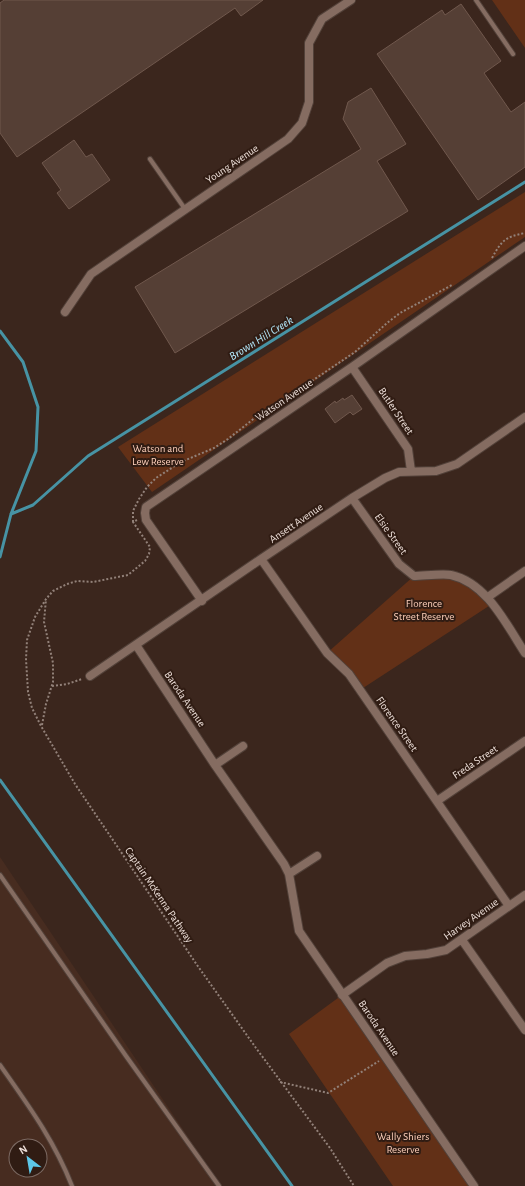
<svg xmlns="http://www.w3.org/2000/svg" width="525" height="1186" viewBox="0 0 525 1186" font-family="'Alegreya Sans',sans-serif">
<style>
.built{fill:#472c20;fill-rule:evenodd}
.green{fill:#623017}
.lines{fill:none;stroke-linecap:round;stroke-linejoin:round}
.stream{stroke:#4793a4;stroke-width:3}
.building{fill:#553f35;stroke:#70584d}
.service-casing{stroke:#524139;stroke-width:6}
.minor-casing{stroke:#524139;stroke-width:10}
.path{stroke:#928179;stroke-width:2;stroke-dasharray:2 2;stroke-linecap:butt}
.service{stroke:#856c61;stroke-width:4}
.minor{stroke:#856c61;stroke-width:8}
.labels{text-anchor:middle;dominant-baseline:central;stroke-width:4;stroke-linejoin:round;paint-order:stroke}
.street-label{font-size:11px;fill:#eee0da;stroke:#301c13}
.park-label{font-size:11px;fill:#fed0bb;stroke:#301c13}
.water-label{font-size:12px;font-style:italic;fill:#b4e8fb;stroke:#301c13}
</style>
<rect width="100%" height="100%" fill="#3b261d"/>
<!-- built -->
<path class="built" d="M0 857 221 1186H0ZM16 1146H40V1170H16Z"/>
<!-- green -->
<path class="green" d="M492 0H525V48Z
M525 192V237L152 492 118 447Z
M432 575 471 583 492 604 360 690 327 653 414 576Z
M342 995 474 1186H393L289 1034Z"/>
<g class="lines">
<!-- stream -->
<path class="stream" d="M0 331 23 362 38 407 36 451 11 514 0 557
M11 514 33 505 88 456 525 182
M0 780 292 1186"/>
</g>
<!-- building -->
<path class="building" d="M4 0H263L241 16 235 8 17 157 0 133V3Z
M461 4 501 61 484 73 511 112 525 102V167L478 200 377 54 442 10 445 15Z
M371 88 406 144 377 161 408 211 175 353 135 287 361 149 343 119 348 102Z
M74 140 86 157 92 154 110 180 69 209 57 193 61 190 42 163Z
M352 395 362 409 353 415 350 412 335 423 325 409 335 401 336 403 343 398 344 400Z"/>
<g class="lines">
<defs>
<path id="service" d="M476 0 513 54
M150 159 185 209
M0 875 126 1056 219 1186
M0 1065C28 1105 54 1140 72 1186"/>
<path id="minor" d="M65 312 91 274 288 139 302 123 309 102V43L322 19 351 0
M352 367 408 449 411 471
M352 498 399 564 414 576C423 576 443 573 451 575 487 583 506 624 525 653
M261 559 327 653 349 674 509 906
M488 597 525 571
M202 601 146 520 145 513 146 507 352 367 525 246
M136 645 215 765 284 864 289 874 299 931 474 1186
M90 676 261 559 352 498 385 478 399 472 436 471 457 464 525 417
M215 765 243 746
M437 801 525 741
M289 874 317 856
M462 940 525 1030
M342 995 387 963 405 956 427 954 446 950 525 895"/>
</defs>
<!-- service casing -->
<use href="#service" class="service-casing"/>
<!-- minor casing -->
<use href="#minor" class="minor-casing"/>
<!-- path -->
<path class="path" d="M492 258C502 240 505 237 525 233
M137 520 133 522 150 547 149 554 145 561 128 575 93 582 77 581 67 584 53 591 46 599 35 617 27 640 26 659 28 692 32 708 41 726 75 784 119 849 197 965 256 1048 330 1148 354 1186
M133 522V511L139 499 147 487 156 478 181 462 214 448 228 439 261 413 288 397 355 352 387 323 400 313 452 285
M52 686 67 684 82 679
M42 725 46 704 53 682V663L44 622 46 599
M280 1082 328 1093 379 1061"/>
<!-- service -->
<use href="#service" class="service"/>
<!-- minor -->
<use href="#minor" class="minor"/>
</g>
<g class="labels">
<!-- street labels -->
<g class="street-label">
<text transform="translate(232 164) rotate(-34)">Young Avenue</text>
<text transform="translate(284 400) rotate(-34)">Watson Avenue</text>
<text transform="translate(396 411) rotate(56)">Butler Street</text>
<text transform="translate(296 523) rotate(-34)">Ansett Avenue</text>
<text transform="translate(391 534) rotate(54)">Elsie Street</text>
<text transform="translate(185 699) rotate(56)">Baroda Avenue</text>
<text transform="translate(397 724) rotate(55)">Florence Street</text>
<text transform="translate(475 762) rotate(-34)">Freda Street</text>
<text transform="translate(159 895) rotate(56)">Captain McKenna Pathway</text>
<text transform="translate(471 919) rotate(-35)">Harvey Avenue</text>
<text transform="translate(379 1028) rotate(56)">Baroda Avenue</text>
</g>
<!-- park labels -->
<g class="park-label">
<text x="158" y="448">Watson and<tspan x="158" dy="13">Lew Reserve</tspan></text>
<text x="424" y="603">Florence<tspan x="424" dy="13">Street Reserve</tspan></text>
<text x="403" y="1136">Wally Shiers<tspan x="403" dy="13">Reserve</tspan></text>
</g>
<!-- water labels -->
<g class="water-label">
<text transform="translate(261 338) rotate(-32)">Brown Hill Creek</text>
</g>
</g>
<!-- north arrow -->
<g transform="translate(28 1158) rotate(329)"><circle r="19" fill="#301c13" stroke="#7c6a63"/>
<path d="M0-3L7 15L0 10L-7 15Z" fill="#5dc7e8"/>
<text y="-6" font-size="11" font-weight="bold" text-anchor="middle" fill="#eee0da">N</text>
</g>
</svg>
